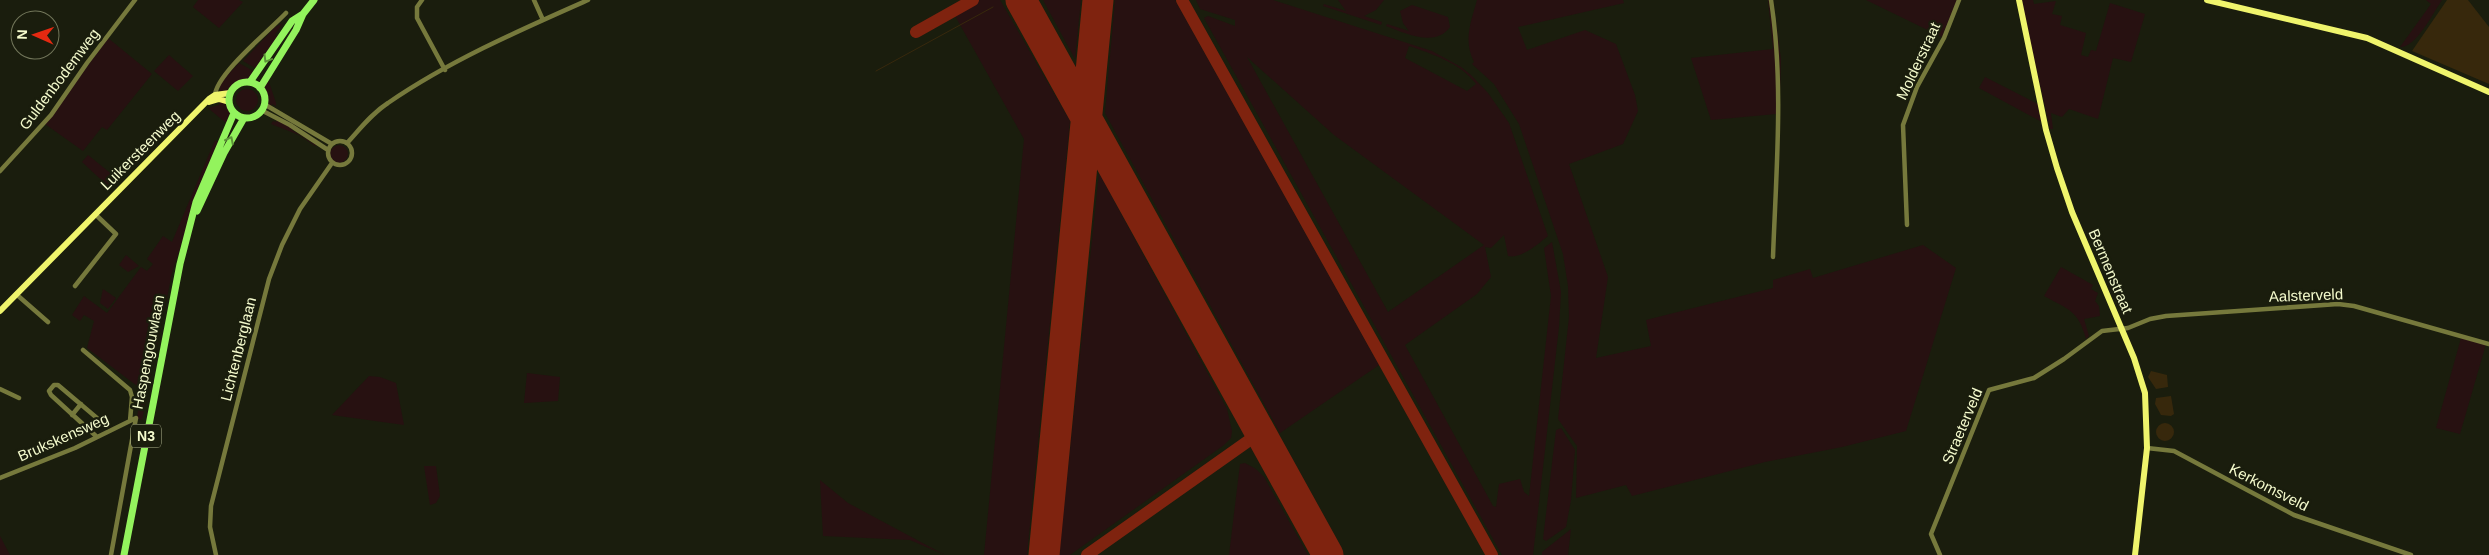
<svg xmlns="http://www.w3.org/2000/svg" width="2489" height="555" viewBox="0 0 2489 555" font-family="Arial,sans-serif">
<style>
.green{fill:#271111;fill-rule:evenodd}
.water{fill:#37280c}
.lines{fill:none;stroke-linecap:round;stroke-linejoin:round}
.stream{stroke:#37280c;stroke-width:1}
.taxiway{stroke:#7f230f;stroke-width:12}
.runway{stroke:#7f230f;stroke-width:31}
.street{stroke:#76793c;stroke-width:4.5}
.secondary{stroke:#eff46c;stroke-width:6}
.primary{stroke:#93f35d;stroke-width:7}
.oneway{stroke:#5d9339}
.labels{text-anchor:middle;dominant-baseline:central;stroke-width:5;stroke-linejoin:round;paint-order:stroke}
.shield{fill:#1a1d0d;stroke:#b3b893;stroke-width:1}
.shield-label{font-size:14px;font-weight:bold;fill:#f5fbcd}
.street-label{font-size:15px;fill:#f5fbcd;stroke:#1a1d0d}
</style>
<rect width="100%" height="100%" fill="#1a1d0d"/>
<!-- green -->
<path class="green" d="M198 0H239L243 2 219 28 193 7Z
M980 0H1000L1070 121 1027 555H984L1024 139 954 14Z
M1043 0H1081L1075 59Z
M1115 0H1175L1379 365 1280 433 1105 113Z
M1196 0H1273L1432 51 1461 67 1471 75 1488 93 1509 123 1548 236C1538 244 1521 259 1508 256L1504 235 1491 248 1485 247 1491 277 1477 294 1405 345 1493 506 1496 507 1499 484 1520 479 1524 492 1529 496 1551 296 1544 248 1552 242 1561 292 1559 327 1533 555H1502L1204 18 1208 16 1235 26V20L1200 9ZM1409 46C1432 54 1461 63 1476 84L1467 91 1405 58ZM1247 57 1334 135 1484 245 1388 312Z
M1338 0H1384L1376 10 1364 16 1382 22 1381 25 1323 6 1324 4 1346 11Z
M1477 0H1623L1624 3 1518 27 1527 50 1585 30 1616 44 1635 95 1638 111 1623 144 1569 164 1608 277 1596 358 1651 346 1646 320 1773 288V280L1810 269 1813 278 1923 245 1956 268 1906 431 1842 447 1765 462 1632 496 1626 485 1576 498 1577 446 1558 419 1569 317 1568 286 1563 254 1519 124 1494 84 1472 64 1474 62C1463 40 1471 22 1477 0Z
M1768 0H1773L1781 59 1780 94H1777L1776 114 1711 120 1691 58 1773 49Z
M1866 0H1957L1942 37Z
M2021 0H2033L2034 4 2056 1 2052 14 2062 16 2060 25 2086 33 2081 55 2088 57 2091 50 2096 51 2110 3 2145 14 2131 62 2113 58 2098 119 2069 109 2062 117 2051 113 2053 129H2050Z
M2426 0H2442C2433 13 2416 48 2400 47L2431 4Z
M1412 5 1448 17 1450 27C1435 48 1405 33 1386 26L1387 24 1409 31 1403 23 1400 11Z
M283 23 275 35 278 37 257 69 243 61 275 27Z
M108 38 152 74 107 130 102 127 83 151 45 124Z
M169 55 193 76 178 91 154 71Z
M239 63 255 72 250 79C238 81 231 91 220 93V83Z
M1985 77 2038 104 2042 122 1979 88Z
M268 79 276 103V106L272 104 271 107 267 102 264 87Z
M236 100a11 11 0 1 1 22 0a11 11 0 1 1-22 0Z
M220 101 227 105 230 113 226 123 208 108 219 105Z
M277 120 293 127 292 130 314 144 315 142 318 144 315 146 299 135 271 124 273 121 276 122Z
M215 140 218 142 200 185 172 273 142 420 137 418 141 389 87 348 94 321 84 315 80 321 72 315 84 296 107 313 141 267 147 271 153 264 147 259 163 236 172 242Z
M330 154a9 9 0 1 1 18 0a9 9 0 1 1-18 0Z
M88 155 119 180 111 189 82 162Z
M1099 173 1227 409 1232 431 1231 438 1224 445 1070 555H1059Z
M126 255 139 266 128 272 119 265Z
M2061 267 2093 285 2091 289 2098 293 2095 301 2099 306 2100 316 2084 319 2089 336 2086 339C2079 311 2068 309 2044 296Z
M103 289 116 298 108 309 100 303Z
M2461 338 2486 344 2460 434 2436 428Z
M527 373 560 377 558 401 524 403Z
M369 376 380 377 396 383 404 425 332 415Z
M1561 428 1575 450 1571 500 1566 527 1546 541 1543 539 1556 430Z
M1245 463 1256 469 1264 477 1308 555H1229L1240 464Z
M424 466H436L440 496 436 503 430 505Z
M820 480 848 503 945 555 910 540 823 536Z
M1571 529 1568 555H1542V552Z
M0 536 10 555H0Z"/>
<!-- water -->
<path class="water" d="M2447 0H2468L2489 27V84L2412 51Z
M2151 371 2167 375 2168 387 2156 389 2148 377Z
M2171 396 2174 414 2171 416 2161 415 2155 404 2156 398Z
M2156 432a9 9 0 1 1 18 0a9 9 0 1 1-18 0Z"/>
<g class="lines">
<!-- stream -->
<path class="stream" d="M876 71 993 7"/>
<!-- taxiway -->
<path class="taxiway" d="M1182 0 1492 555
M916 32 973 0
M1087 555 1261 432"/>
<!-- runway -->
<path class="runway" d="M1021 0 1328 555
M1044 555 1098 0"/>
<!-- street -->
<path class="street" d="M422 0 417 7V18L445 70
M534 0 543 20
M1771 0C1784 84 1776 172 1773 257
M215 96C215 75 270 30 286 13
M264 104 332 144
M261 110 290 125 328 150
M328 153a12 12 0 1 1 24 0a12 12 0 1 1-24 0Z
M347 143C360 129 371 114 388 103 449 61 520 30 588 0
M0 171 51 115 87 63 135 0
M1907 225 1903 125 1917 87 1944 38 1959 0
M75 286 116 234 95 214
M16 294 48 322
M83 350 130 390 132 397 130 421
M0 389 19 398
M72 415 81 404
M97 437 51 395 49 391 54 385H58L104 424
M2147 448 2174 451 2294 515 2411 555
M0 478 75 448 136 418
M111 555 136 418
M216 555 210 527 211 506 269 279 282 245 300 209 332 163
M1940 555 1931 534 1989 390 2034 378 2064 359 2102 331 2128 328 2150 319 2166 316 2338 304 2354 306 2489 344"/>
<!-- secondary -->
<path class="secondary" d="M2019 0 2046 130 2057 168 2072 212 2134 358 2145 393 2147 448 2135 555
M2207 0 2367 38 2489 92
M209 102 219 99 229 102
M0 311 209 99 215 95 230 93"/>
<!-- primary -->
<path class="primary" d="M250 82 292 21 303 14
M229 100a18 18 0 1 1 36 0a18 18 0 1 1-36 0Z
M260 88 296 30 303 14 314 0
M197 211 224 153 244 118
M124 555 180 264 196 202 234 113"/>
</g>
<!-- one-way arrows -->
<defs><path id="oneway-chevron" d="M-2-3.5L2.5 0L-2 3.5" fill="none" stroke-width="1.6" stroke-linecap="round" stroke-linejoin="round" transform="scale(1.25)"/></defs>
<g class="oneway">
<use href="#oneway-chevron" transform="translate(267 59) rotate(121)"/>
<use href="#oneway-chevron" transform="translate(230 140) rotate(-63)"/>
</g>
<g class="labels">
<!-- shield labels -->
<rect class="shield" x="131" y="424.5" width="30" height="23" rx="4"/>
<g class="shield-label">
<text x="146" y="436">N3</text>
</g>
<!-- street labels -->
<g class="street-label">
<text transform="translate(1918 61) rotate(-65)">Molderstraat</text>
<text transform="translate(59 79) rotate(-53)">Guldenbodemweg</text>
<text transform="translate(140 150) rotate(-45)">Luikersteenweg</text>
<text transform="translate(2111 271) rotate(67)">Bermenstraat</text>
<text transform="translate(2306 295) rotate(-2)">Aalsterveld</text>
<text transform="translate(238 349) rotate(-76)">Lichtenberglaan</text>
<text transform="translate(148 352) rotate(-79)">Haspengouwlaan</text>
<text transform="translate(1962 426) rotate(-67)">Straeterveld</text>
<text transform="translate(63 437) rotate(-24)">Brukskensweg</text>
<text transform="translate(2269 487) rotate(27)">Kerkomsveld</text>
</g>
</g>
<!-- north arrow -->
<g transform="translate(35 35) rotate(272)"><circle r="24" fill="#1a1d0d" stroke="#72765a"/>
<path d="M0-4L9 19L0 12L-9 19Z" fill="#e42911"/>
<text y="-8" font-size="14" font-weight="bold" text-anchor="middle" fill="#f5fbcd">N</text>
</g>
</svg>
